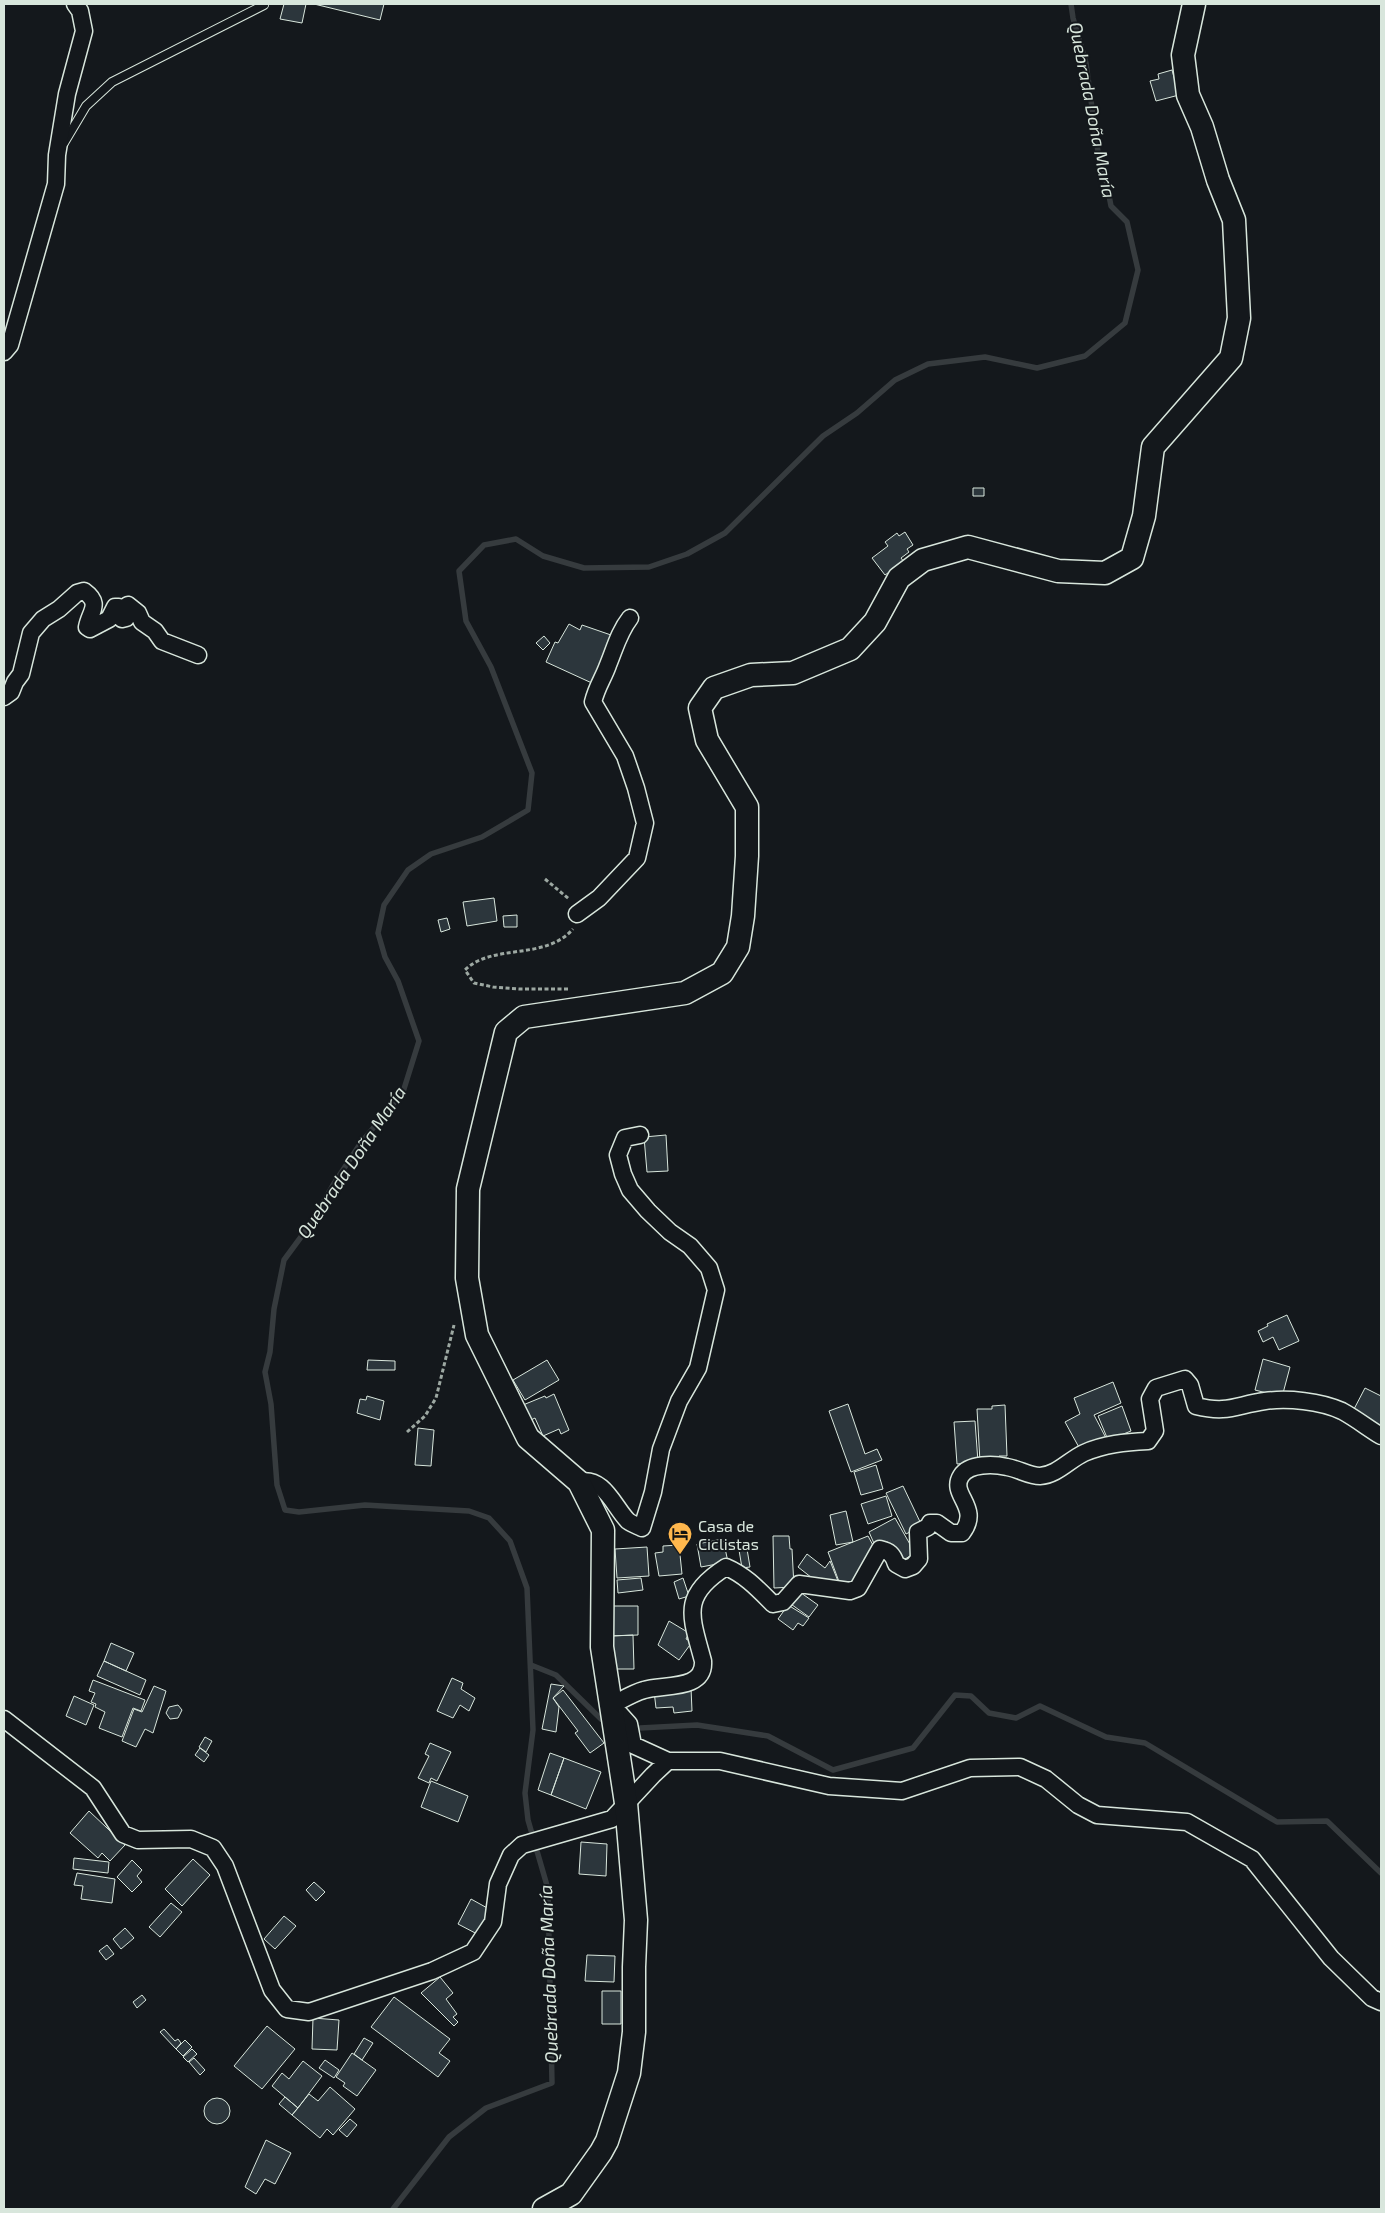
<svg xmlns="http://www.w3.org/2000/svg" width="1385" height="2213" viewBox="0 0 1385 2213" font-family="'Exo 2',sans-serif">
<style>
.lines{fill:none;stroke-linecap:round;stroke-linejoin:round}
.stream{stroke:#363b3e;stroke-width:5.5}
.building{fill:#2c363c;stroke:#d8e6dc}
.lane-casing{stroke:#d8e6dc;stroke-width:10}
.street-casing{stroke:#d8e6dc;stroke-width:19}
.secondary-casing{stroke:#d8e6dc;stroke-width:25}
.path{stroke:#9da8a2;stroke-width:3;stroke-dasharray:4 2.5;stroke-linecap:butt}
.lane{stroke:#14181c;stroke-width:8}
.street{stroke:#14181c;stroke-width:16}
.secondary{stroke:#14181c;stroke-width:22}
.labels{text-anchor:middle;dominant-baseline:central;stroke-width:4;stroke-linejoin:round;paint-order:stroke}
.poi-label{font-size:16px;fill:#d8e6dc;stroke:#14181c;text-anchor:start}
.water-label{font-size:18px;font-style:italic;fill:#d8e6dc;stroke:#14181c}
</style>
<rect width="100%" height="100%" fill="#14181c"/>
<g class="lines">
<!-- stream -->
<path class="stream" d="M531 1665 556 1675 601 1719
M640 1728 697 1725 768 1736 833 1770 913 1748 955 1695 971 1696 989 1713 1016 1718 1040 1706 1106 1737 1145 1743 1277 1822 1327 1821 1381 1873
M393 2209 449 2137 486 2108 552 2083 548 1889 528 1820 525 1793 533 1730 527 1588 510 1541 489 1518 469 1511 365 1505 299 1512 285 1510 277 1485 271 1404 265 1372 270 1352 274 1309 284 1260 312 1222 333 1185 360 1144 403 1092 419 1041 398 981 385 957 378 933 384 905 408 870 431 854 482 837 528 810 532 773 491 667 466 621 459 571 484 545 516 539 543 556 584 568 649 567 687 554 725 533 823 436 857 413 895 380 928 364 985 357 1037 368 1085 356 1125 323 1138 270 1127 222 1111 206 1106 180 1100 167 1086 63 1073 18 1071 4"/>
</g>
<!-- building -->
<path class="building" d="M284 4H306L302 23 280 19Z
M314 4H384L380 20Z
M1172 70 1179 95 1156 101 1150 81 1159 79 1158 74Z
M973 488H984V496H973Z
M905 532 913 545 907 549 909 552 901 558 904 562 885 575 872 558 888 546 885 542 897 533 899 536Z
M569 624 580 630 582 625 611 635 594 684 546 662 555 642 558 643Z
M544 636 550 643 543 650 536 643Z
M494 898 497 921 467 926 463 902Z
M517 915V927H504L503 916Z
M447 918 450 929 441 932 438 920Z
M666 1135 668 1171 647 1172 644 1137Z
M1287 1315 1299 1341 1279 1350 1273 1337 1263 1342 1258 1331 1268 1326 1267 1324Z
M1263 1359 1290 1367 1282 1397 1255 1390Z
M368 1360 395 1361V1370H367Z
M547 1360 559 1380 525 1400 513 1380Z
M1113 1382 1121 1403 1094 1415 1106 1438 1081 1451 1065 1422 1080 1414 1074 1398Z
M1365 1388 1381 1396V1426L1353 1411Z
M554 1394 569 1430 561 1434 559 1429 543 1436 535 1418 531 1420 523 1405 545 1396 546 1398Z
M367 1396 384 1401 380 1420 357 1413 360 1399 366 1400Z
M848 1404 865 1454 877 1449 882 1460 851 1472 829 1411Z
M1005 1405 1007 1456H999V1462H980L977 1409H992V1406Z
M1122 1406 1131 1431 1108 1440 1098 1416Z
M975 1421 978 1462 957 1464 954 1422Z
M418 1428 434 1430 431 1466 415 1465Z
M876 1465 883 1489 861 1495 854 1472Z
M903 1486 922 1526 906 1534 886 1493Z
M886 1496 892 1516 868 1524 861 1504Z
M846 1511 853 1542 836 1545 830 1515Z
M895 1518 915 1553 900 1562 888 1542 876 1548 869 1532Z
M773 1536H789L790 1549H792L794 1587 774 1588Z
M868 1536 874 1547 853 1587H841L828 1552Z
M723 1539 728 1562 701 1567 697 1544Z
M679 1545 682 1574 659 1576 655 1553 663 1552V1546Z
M647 1547 649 1576 617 1578 615 1549Z
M747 1549 750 1567 742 1568 739 1550Z
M807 1554 825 1568 830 1561 840 1586 821 1585 798 1567Z
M641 1578 643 1590 618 1593 617 1580Z
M683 1578 689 1596 679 1599 674 1582Z
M797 1590 818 1605 809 1617 788 1602Z
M788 1605 809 1618 803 1626 798 1623 793 1630 778 1619Z
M609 1606H638V1635L610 1636Z
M669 1621 689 1633 686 1639 692 1642 679 1660 658 1645Z
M633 1635 634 1669H611L610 1636Z
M111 1643 134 1653 126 1671 104 1661Z
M104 1661 146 1680 140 1695 97 1676Z
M452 1678 463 1683 461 1689 475 1698 469 1711 460 1705 453 1718 437 1711Z
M93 1680 145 1700 141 1711 133 1708 122 1737 99 1728 105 1712 95 1707 96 1704 91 1702 95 1693 89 1691Z
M551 1684 564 1686 553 1698 559 1707 556 1732 542 1729Z
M154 1686 166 1691 153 1733 145 1729 136 1747 122 1741 134 1709 142 1712Z
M691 1688 692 1711 674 1713 673 1707 656 1708 654 1691Z
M563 1690 604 1743 590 1753 575 1733 578 1731 553 1698Z
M74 1696 94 1705 86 1725 66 1716Z
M178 1705 182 1710 178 1718 170 1719 166 1713 169 1707Z
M205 1737 212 1741 206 1752 199 1747Z
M430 1743 451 1752 437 1781 431 1778 429 1783 418 1778 429 1756 425 1754Z
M200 1748 209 1755 204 1762 195 1755Z
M550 1753 564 1758 551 1795 538 1790Z
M564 1758 601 1772 586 1809 551 1795Z
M431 1781 468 1796 458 1822 421 1807Z
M89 1811 125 1845 110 1861 102 1853 98 1858 70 1833Z
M581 1842 607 1844 606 1876 579 1874Z
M74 1858 109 1862 108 1873 73 1869Z
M193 1859 210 1875 182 1906 165 1889Z
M132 1860 142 1870 137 1876 142 1882 132 1892 117 1877Z
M77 1873 115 1879 112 1903 81 1899 83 1886 74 1885Z
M314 1882 325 1892 316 1901 306 1890Z
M471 1899 489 1909 479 1935 458 1924Z
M171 1903 182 1912 160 1937 149 1927Z
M284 1916 296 1926 275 1949 264 1939Z
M125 1928 134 1938 121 1949 113 1939Z
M107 1945 114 1954 106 1960 99 1951Z
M587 1955 615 1956 614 1982 585 1981Z
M440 1977 453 1993 446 1999 457 2014 453 2017 458 2022 454 2026 421 1993Z
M602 1991H621V2024H602Z
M142 1995 146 2000 137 2008 133 2002Z
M394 1997 450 2039 439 2053 450 2061 438 2077 371 2027Z
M313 2018 339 2020 337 2050 312 2049Z
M267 2026 295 2049 262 2089 234 2066Z
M164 2029 175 2041 178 2039 181 2043 176 2049 160 2032Z
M364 2038 373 2043 362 2060 354 2054Z
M185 2040 192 2047 183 2056 176 2049Z
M192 2049 197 2054 188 2062 183 2057Z
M352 2053 376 2070 357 2096 343 2086 345 2083 336 2077Z
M194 2058 205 2070 200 2075 189 2062Z
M325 2060 339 2070 334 2078 319 2068Z
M303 2061 322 2076 298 2108 272 2086 282 2073 289 2079Z
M330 2087 355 2109 333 2135 327 2129 320 2138 292 2115 309 2094 318 2101Z
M285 2097 298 2108 292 2115 279 2104Z
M204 2111a13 13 0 1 1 26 0a13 13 0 1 1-26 0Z
M350 2119 357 2125 347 2137 339 2130Z
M266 2140 291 2153 275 2184 265 2179 256 2194 245 2187Z"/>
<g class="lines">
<defs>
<path id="lane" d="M64 143 86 106 112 82 264 5"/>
<path id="street" d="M4 352 10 345 56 184 57 155 67 94 84 31 80 11 75 4
M4 697 11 692 15 682 21 674 31 633 43 619 59 609 77 593 84 591C102 604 90 611 87 627L90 629 109 619 115 607H119L122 619 126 618 128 605 138 613 142 622 155 631 162 641 198 655
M577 914 599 898 637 858 645 823 636 788 625 756 593 702C597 686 603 679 608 665 615 648 619 632 630 618
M579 1482C604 1476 614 1507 628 1521 632 1524 638 1526 642 1528L653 1492 661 1449 679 1401 698 1368 716 1290 709 1268 690 1246 670 1232 648 1211 630 1190 623 1174 618 1155 625 1138 640 1135
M4 1719 93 1788 123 1834 138 1840 191 1839 213 1848 225 1866 272 1990 287 2009 309 2012 432 1971 473 1952 493 1922 498 1884 511 1855 522 1845 612 1819 653 1775 668 1761H720L829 1786 902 1791 970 1768 1020 1767 1046 1779 1078 1805 1097 1815 1187 1822 1252 1859 1331 1958 1372 1998 1381 2002
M668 1761 633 1745 629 1724 612 1705C622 1700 633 1693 644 1690 663 1684 705 1691 703 1661 691 1616 680 1596 726 1567 745 1575 758 1589 773 1604L783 1602 799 1584 850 1591 858 1588 880 1549C889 1551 893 1554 896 1564L905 1569 913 1566 919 1559 918 1532 928 1527 930 1523H937L951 1533H962C982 1507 949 1495 961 1476 969 1463 994 1464 1007 1467 1019 1469 1029 1476 1040 1476 1057 1475 1069 1460 1084 1453 1104 1444 1126 1442 1148 1441L1155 1431 1150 1399 1156 1388 1185 1379 1190 1385 1196 1406C1228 1414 1236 1405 1265 1401 1288 1398 1320 1401 1342 1411 1355 1418 1368 1428 1381 1436"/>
<path id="secondary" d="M544 2209 571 2194 601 2152 607 2141 629 2073 634 2032V1967L636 1920 626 1803 602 1647 603 1530 579 1482 528 1438 477 1335 467 1278 468 1189 506 1032 524 1017 685 993 722 973 738 947 743 916 747 856V807L707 740 700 708 714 688 751 675 793 673 850 649 875 622 899 578 923 560 968 547 1058 571 1105 573 1132 558 1144 516 1153 447 1231 358 1239 318 1234 220 1218 180 1202 127 1188 95 1183 55 1194 4"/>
</defs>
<!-- lane casing -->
<use href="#lane" class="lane-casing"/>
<!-- street casing -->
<use href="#street" class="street-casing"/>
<!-- secondary casing -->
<use href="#secondary" class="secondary-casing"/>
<!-- path -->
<path class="path" d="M545 879 569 899
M568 989H519L493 987 474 983 465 970C492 943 545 961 573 929
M407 1432 425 1416 436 1398 454 1325"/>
<!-- lane -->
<use href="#lane" class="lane"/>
<!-- street -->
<use href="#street" class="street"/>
<!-- secondary -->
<use href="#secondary" class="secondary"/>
</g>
<!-- icons -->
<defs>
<symbol id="hotel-pin" viewBox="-11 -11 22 30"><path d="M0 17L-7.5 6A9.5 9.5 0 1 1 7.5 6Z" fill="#ffb74d" stroke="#14181c"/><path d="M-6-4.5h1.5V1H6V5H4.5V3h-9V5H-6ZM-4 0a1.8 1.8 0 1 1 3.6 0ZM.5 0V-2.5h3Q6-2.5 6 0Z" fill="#111"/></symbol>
</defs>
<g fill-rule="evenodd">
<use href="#hotel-pin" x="666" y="1520" width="28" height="38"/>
</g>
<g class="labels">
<!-- poi labels -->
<g class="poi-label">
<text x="698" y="1525">Casa de<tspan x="698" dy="18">Ciclistas</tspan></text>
</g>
<!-- water labels -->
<g class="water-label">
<text transform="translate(1093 110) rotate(79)">Quebrada Doña María</text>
<text transform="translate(351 1162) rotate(-56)">Quebrada Doña María</text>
<text transform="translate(548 1974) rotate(-92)">Quebrada Doña María</text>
</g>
</g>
<!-- border -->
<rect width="1385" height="2213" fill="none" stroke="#d8e6dc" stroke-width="10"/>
</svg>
